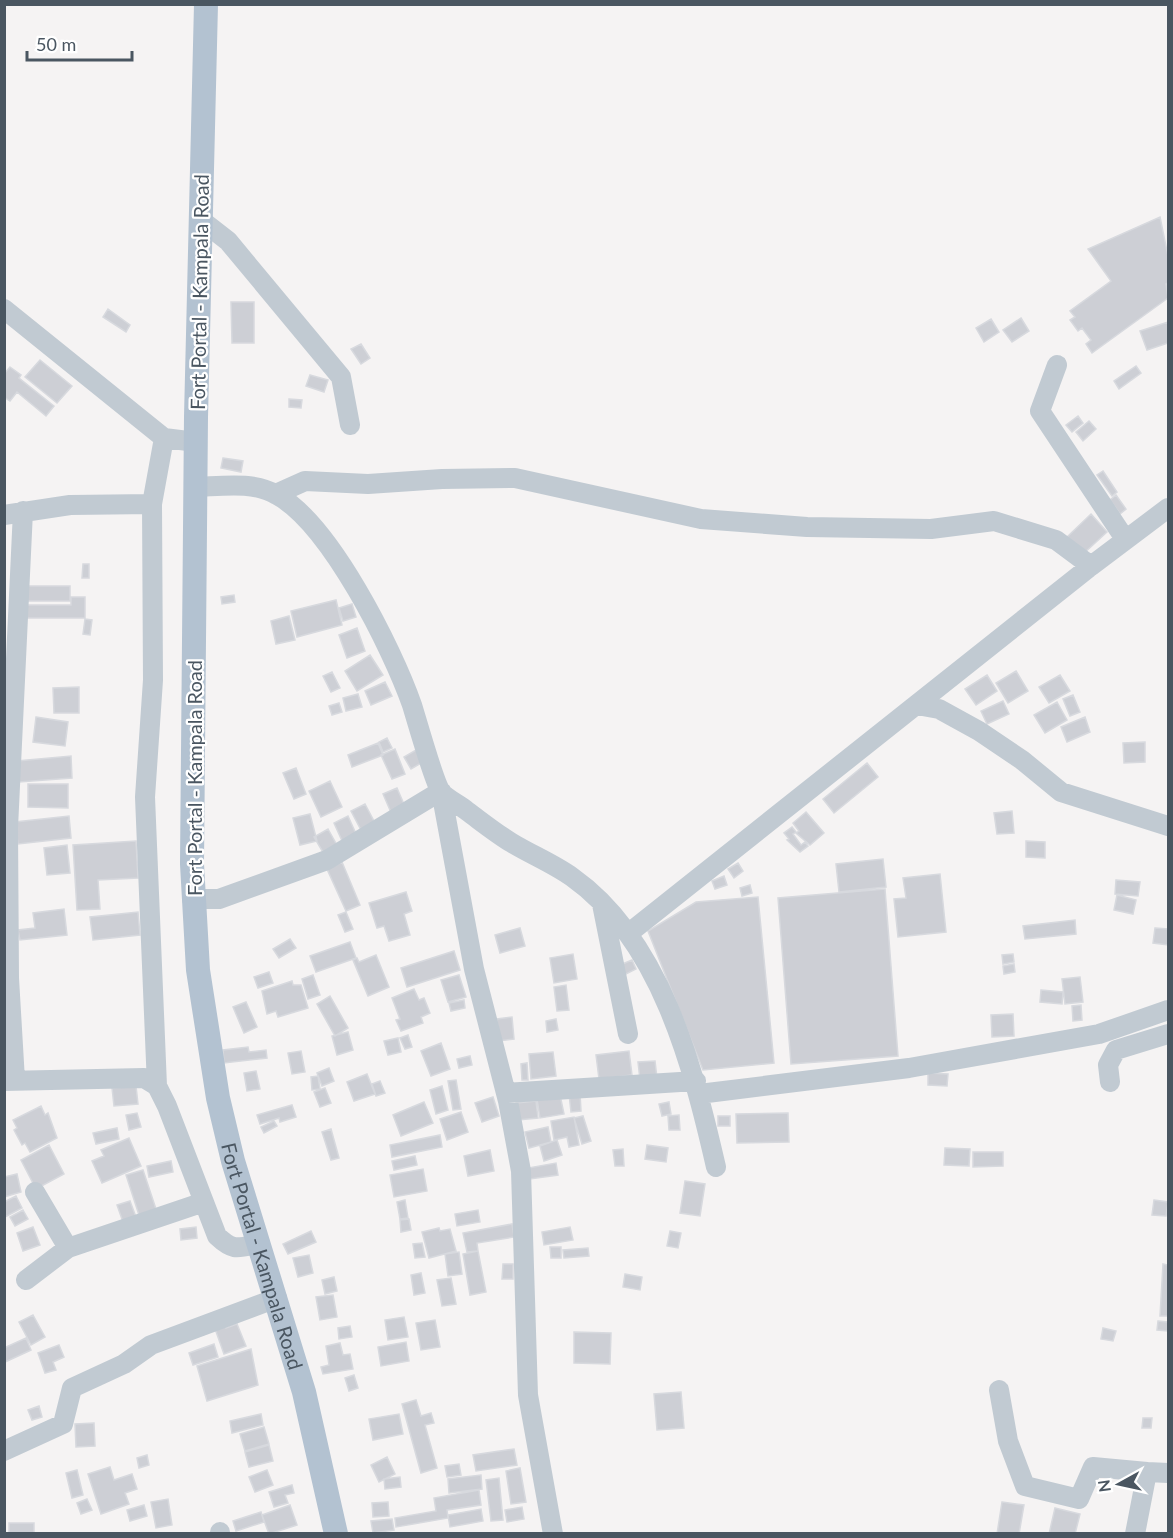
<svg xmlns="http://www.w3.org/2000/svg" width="1173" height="1538" viewBox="0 0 1173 1538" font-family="Lato,sans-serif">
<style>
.building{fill:#cdcfd5;stroke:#d7d9de;stroke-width:1.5}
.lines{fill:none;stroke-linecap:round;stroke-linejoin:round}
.minor{stroke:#c1cad2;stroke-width:20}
.major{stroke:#b3c2d1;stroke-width:24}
.labels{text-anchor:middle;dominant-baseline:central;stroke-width:4.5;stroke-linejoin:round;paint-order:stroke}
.street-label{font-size:20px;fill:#4a5661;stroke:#fff}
</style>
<rect width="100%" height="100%" fill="#f5f3f3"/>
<!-- building -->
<path class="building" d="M1160 217 1168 256V283L1166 284 1168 298 1092 353 1086 344 1091 340 1082 328 1078 331 1070 320 1075 317 1070 311 1111 281 1088 249Z
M231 302H254V343H232Z
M108 309 130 325 126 332 103 317Z
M1021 318 1029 331 1012 342 1003 330Z
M991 319 999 332 984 342 976 328Z
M1168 322V343L1147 350 1140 331Z
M361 344 370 358 361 364 351 349Z
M40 360 72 386 57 403 25 377Z
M1136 366 1141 373 1119 389 1114 381Z
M10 367 21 375 19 378 54 406 46 416 17 392 10 401 4 397V374Z
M310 375 328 380 324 392 306 386Z
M289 399 302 400 301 408 289 407Z
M1078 416 1083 423 1072 432 1066 425Z
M1089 421 1096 429 1083 441 1076 432Z
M223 458 243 461 241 472 221 468Z
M1103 471 1117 492 1112 496 1097 475Z
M1116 495 1126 509 1120 514 1110 500Z
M1091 514 1107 532 1082 555 1066 538Z
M83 564H89V578H82Z
M25 586H70V601H25Z
M234 595 235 602 222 604 221 597Z
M71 597H85V618H25V605H71Z
M336 600 342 625 297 637 291 611Z
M352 604 356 617 343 621 339 608Z
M289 616 295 640 276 644 271 621Z
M85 619 92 620 90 635 83 634Z
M357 628 365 651 347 658 339 635Z
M370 655 383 675 357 691 345 671Z
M1016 671 1028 691 1008 703 996 683Z
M332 672 340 688 331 692 323 676Z
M987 675 997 691 976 705 965 689Z
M1060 675 1070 691 1049 703 1039 687Z
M385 682 392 696 371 705 365 691Z
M79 687V713H54L53 688Z
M358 694 362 707 346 711 343 698Z
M1073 695 1080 712 1070 716 1063 699Z
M1003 701 1009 714 987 724 981 711Z
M1057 702 1067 720 1045 733 1034 715Z
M339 703 342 712 332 715 329 706Z
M36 717 68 722 65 746 33 742Z
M1085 717 1090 732 1067 742 1061 727Z
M387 738 392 748 383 752 379 742Z
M1145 742V762L1124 763 1123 743Z
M378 743 383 755 352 767 348 755Z
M395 749 405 774 392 779 381 755Z
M416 750 423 762 411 769 404 757Z
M71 756 72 778 19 782 17 761Z
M867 763 878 777 834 813 823 799Z
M296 768 306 794 294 799 283 773Z
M330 781 342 807 321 817 309 791Z
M28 784H68V808L28 807Z
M397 788 407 811 393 817 383 794Z
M365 804 375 823 361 830 351 811Z
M1012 811 1014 833 997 834 994 813Z
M806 812 824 833 810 845 796 833 799 831 793 823Z
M310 814 317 841 300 845 293 818Z
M69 816 71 838 18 844 15 822Z
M348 816 357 836 343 843 334 823Z
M792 827 796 832 793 834 801 845 805 842 808 846 800 852 787 840 789 839 784 833Z
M328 829 338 847 324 854 314 837Z
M136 841 138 878 98 880 100 909 77 910 73 845Z
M1026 841 1045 842V858L1026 857Z
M67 845 70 873 47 875 44 848Z
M883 859 886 887 839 892 836 864Z
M342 862 360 905 346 911 327 869Z
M738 863 743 871 734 878 728 869Z
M940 874 946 932 898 937 894 899 906 898 903 878Z
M724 876 727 885 715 889 712 881Z
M1116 880 1140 882 1138 896 1115 894Z
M750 885 752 893 742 896 740 888Z
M885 889 898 1056 791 1064 778 898Z
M406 892 412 911 404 914 410 935 389 941 384 926 377 928 369 903Z
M1117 895 1136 900 1133 914 1114 910Z
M758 897 774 1063 703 1070 648 931 696 902Z
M64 909 67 935 20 940 18 930 35 928 33 913Z
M138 912 140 935 93 940 90 917Z
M346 912 353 929 345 932 338 915Z
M1075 920 1076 934 1025 939 1023 926Z
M520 928 525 946 500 953 495 935Z
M1155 928 1168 929V945L1153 943Z
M290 939 296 948 279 958 273 949Z
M350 942 356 958 316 972 310 956Z
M454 951 460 970 407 987 401 968Z
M573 954 577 979 554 983 550 958Z
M1013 954 1014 962 1003 964 1002 955Z
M376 955 389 987 368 996 353 960 357 958 359 962Z
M632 960 636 969 624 975 620 965Z
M1014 964 1015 972 1004 974 1003 966Z
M269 972 273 983 258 988 254 977Z
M313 975 320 995 308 999 302 979Z
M459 975 466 997 448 1002 441 980Z
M1080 977 1083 1002 1065 1004 1062 979Z
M292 981 293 985H301L308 1008 278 1017 276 1011 267 1014 262 991Z
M566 985 569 1010 557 1011 554 987Z
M414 989 419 1000 424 998 430 1013 421 1017 423 1023 401 1031 396 1020 400 1019 392 998Z
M1041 990 1063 992 1062 1004 1040 1002Z
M330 996 348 1028 335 1036 317 1004Z
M464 1000 465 1008 451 1011 449 1003Z
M246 1002 257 1027 244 1033 233 1007Z
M1081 1005 1082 1020 1073 1021 1072 1006Z
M1013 1014 1014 1036 992 1037 991 1015Z
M512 1017 514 1039 499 1041 497 1019Z
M556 1019 558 1030 547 1032 546 1021Z
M348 1032 353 1050 337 1055 332 1036Z
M408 1035 412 1047 405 1049 400 1038Z
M398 1038 401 1052 388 1055 384 1041Z
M441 1043 450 1069 431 1076 421 1051Z
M248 1047 249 1052 266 1050 267 1058 224 1063 223 1050Z
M301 1051 305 1072 292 1074 288 1053Z
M629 1051 632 1075 599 1079 596 1055Z
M553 1052 556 1076 531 1079 529 1054Z
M470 1056 472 1065 459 1068 457 1059Z
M655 1061 657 1078 640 1080 638 1062Z
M527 1063 528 1080H522L521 1064Z
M329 1068 334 1081 322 1086 317 1073Z
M256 1071 260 1089 247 1091 244 1073Z
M928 1073 948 1074 947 1086 928 1085Z
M367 1074 375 1094 354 1101 347 1082Z
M318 1076 320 1089 312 1090 311 1077Z
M456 1080 461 1109 453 1110 448 1081Z
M380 1081 385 1093 376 1096 372 1084Z
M136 1086 138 1104 114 1106 112 1088Z
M442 1086 448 1110 436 1114 430 1090Z
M325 1088 331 1103 320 1107 314 1092Z
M580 1093 581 1111 571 1112 569 1094Z
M560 1095 564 1114 540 1118 537 1099Z
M493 1097 499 1116 482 1122 475 1103Z
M536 1101 538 1118 518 1120 516 1103Z
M424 1102 433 1123 401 1136 393 1115Z
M669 1102 671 1114 662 1116 659 1104Z
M292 1105 296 1117 280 1122 279 1118 260 1124 257 1115Z
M41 1106 45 1115 48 1113 57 1138 30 1152 25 1143 22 1145 14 1130 17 1128 13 1120Z
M461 1112 468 1132 447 1140 440 1119Z
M137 1113 141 1127 129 1130 126 1115Z
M788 1113 789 1142 737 1143 736 1114Z
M679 1115 680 1130H669L668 1116Z
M583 1116 591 1141 582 1144 574 1118Z
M718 1116H730V1126H718Z
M574 1117 579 1145 569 1147 567 1137 554 1140 551 1121Z
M274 1121 277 1126 264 1133 261 1127Z
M548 1127 551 1142 529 1148 525 1132Z
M117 1128 119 1139 96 1144 93 1133Z
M331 1129 339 1158 331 1160 322 1132Z
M440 1135 442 1147 392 1157 390 1145Z
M129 1138 141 1166 102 1183 92 1161 104 1156 101 1150Z
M557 1140 562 1155 544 1161 540 1146Z
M49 1145 64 1174 36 1189 21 1160Z
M647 1145 668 1148 666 1162 645 1159Z
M945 1148 970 1149 969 1166 944 1165Z
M623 1149 624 1166H615L613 1150Z
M490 1150 494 1171 468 1176 464 1156Z
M973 1152H1003V1166L973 1167Z
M415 1156 417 1165 394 1170 392 1161Z
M171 1161 173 1172 149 1177 147 1166Z
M556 1163 558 1175 530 1179 528 1168Z
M423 1169 427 1191 394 1197 390 1175Z
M143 1170 156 1209 139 1215 126 1175Z
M17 1174 21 1192 4 1197V1177Z
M685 1181 705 1184 700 1216 680 1213Z
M16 1196 22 1208 5 1217 4 1202Z
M405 1200 408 1218 400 1219 397 1202Z
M1154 1200 1168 1202 1166 1216 1152 1215Z
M130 1201 136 1217 123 1222 117 1205Z
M23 1210 28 1219 15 1226 10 1217Z
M478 1210 480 1222 457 1226 455 1214Z
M409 1219 411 1230 401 1232 400 1220Z
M512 1224 514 1237 477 1243 478 1251 467 1252 463 1233Z
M33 1227 40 1245 23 1251 17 1233Z
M196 1227 197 1238 181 1240 180 1229Z
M570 1227 573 1240 544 1245 542 1232Z
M439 1228 440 1231 450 1229 456 1251 429 1258 422 1232Z
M311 1231 316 1242 288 1254 283 1244Z
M670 1231 681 1233 678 1248 667 1246Z
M422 1243 425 1257 415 1258 413 1244Z
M550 1247H561V1258H551Z
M588 1248 589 1256 564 1258 563 1250Z
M478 1251 486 1292 470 1295 463 1254Z
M459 1252 462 1274 448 1276 445 1254Z
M309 1255 313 1273 298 1277 293 1258Z
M503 1264H513V1279H502Z
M1163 1264 1168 1265V1316H1160Z
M421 1273 425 1293 414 1295 411 1275Z
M625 1274 642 1277 640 1290 623 1287Z
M334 1277 337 1291 325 1294 322 1280Z
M451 1278 456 1304 442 1306 437 1280Z
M333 1295 337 1317 320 1320 316 1297Z
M33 1315 45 1337 31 1345 19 1322Z
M404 1317 408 1337 388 1340 385 1320Z
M435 1320 440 1347 421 1350 416 1323Z
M1158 1321 1168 1322V1331L1157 1330Z
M225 1322 226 1328 237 1324 246 1346 224 1354 214 1326Z
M350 1326 352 1337 339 1339 338 1328Z
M1103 1328 1116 1331 1113 1341 1101 1339Z
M574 1332 611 1333 610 1364 574 1363Z
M26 1338 31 1350 5 1362 4 1348Z
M406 1342 409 1361 381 1366 378 1347Z
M340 1343 343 1355 350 1354 353 1369 323 1374 321 1367 329 1365 326 1346Z
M214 1344 218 1357 193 1365 189 1353Z
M59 1345 64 1357 53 1362 56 1370 45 1373 38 1353Z
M251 1349 258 1385 207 1401 197 1366Z
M354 1375 358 1388 349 1391 345 1378Z
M681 1392 684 1428 657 1430 654 1394Z
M416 1400 421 1416 431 1413 434 1423 425 1425 437 1468 421 1473 402 1404Z
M39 1406 42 1417 32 1420 28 1410Z
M261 1414 263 1425 232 1433 230 1421Z
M399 1414 403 1434 373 1440 369 1419Z
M1143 1418H1152L1151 1428H1142Z
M94 1423 95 1446 76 1447 75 1424Z
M264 1427 269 1444 245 1451 240 1434Z
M269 1445 273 1461 249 1467 245 1452Z
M514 1449 517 1465 476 1471 473 1455Z
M147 1455 149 1465 139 1468 137 1458Z
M387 1457 395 1474 379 1482 371 1465Z
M459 1464 461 1475 447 1477 445 1466Z
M110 1467 114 1480 132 1474 137 1489 125 1493 129 1504 101 1514 88 1474Z
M520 1468 526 1502 511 1504 506 1471Z
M77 1470 83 1495 72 1498 66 1473Z
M267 1470 273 1485 255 1492 249 1477Z
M481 1475 482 1489 449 1493 448 1479Z
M400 1477 401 1487 385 1489 384 1479Z
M499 1478 503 1520 491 1521 486 1480Z
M292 1485 294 1493 285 1495 288 1503 274 1507 269 1492Z
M479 1490 481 1505 447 1510 448 1518 396 1527 395 1518 436 1511 434 1498Z
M87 1499 92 1510 81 1514 77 1503Z
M168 1499 172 1525 156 1528 151 1502Z
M388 1502 389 1516 373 1517 372 1503Z
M1002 1502 1024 1505 1019 1534H997Z
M144 1505 147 1516 130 1521 127 1510Z
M290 1505 297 1525 269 1534 262 1515Z
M522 1507 524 1519 507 1522 505 1510Z
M1055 1508 1080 1514 1075 1534H1049Z
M481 1509 483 1521 450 1527 448 1515Z
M261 1512 264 1522 236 1531 233 1521Z
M392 1519 394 1530 373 1533 371 1521Z
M9 1523H34V1534H9Z"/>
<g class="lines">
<!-- minor -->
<path class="minor" d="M201 220 228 241 341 377 350 425
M4 309 164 438 196 442
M1057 365 1040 411 1125 539
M196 487C223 486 253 481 277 495 330 524 392 648 412 705 417 721 434 782 441 792 447 799 460 805 467 811 482 822 497 834 512 843 532 855 554 864 572 877 661 940 693 1067 716 1167
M276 494 305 481 368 484 442 479 515 478 701 519 807 527 931 529 994 521 1056 540 1091 566
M152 504 153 680 145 797 157 1086
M4 515 70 505 152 504 164 438
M917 705 939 709 979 731 1022 760 1061 792 1168 826
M192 899H219L327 860 441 791 474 969 508 1101 521 1171 528 1395 553 1534
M602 904 628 1034
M629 933 1091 566 1168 508
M15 1080 9 978 8 828 23 511
M4 1081 144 1078 157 1086 167 1106 217 1236C234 1252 238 1248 260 1243
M1110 1082 1108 1065 1116 1050 1168 1034
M506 1093 696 1081
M699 1094 909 1068 1099 1034 1168 1010
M35 1192 68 1248
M26 1280 68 1248 204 1202
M999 1390 1008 1441 1025 1486 1079 1499 1093 1467 1147 1472
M4 1451 63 1424 72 1388 124 1364 151 1345 277 1298
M220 1532V1534
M1135 1534 1147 1472 1168 1473"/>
<!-- major -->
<path class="major" id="s1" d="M206 4 196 417 192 864 198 970 218 1098 233 1161 304 1392 336 1534"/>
</g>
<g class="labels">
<!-- street labels -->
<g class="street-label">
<text transform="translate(199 292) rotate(-89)">Fort Portal - Kampala Road</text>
<text transform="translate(194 778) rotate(-90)">Fort Portal - Kampala Road</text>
<text stroke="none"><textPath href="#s1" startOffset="1260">Fort Portal - Kampala Road</textPath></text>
</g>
</g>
<!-- border -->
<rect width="1173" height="1538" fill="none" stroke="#4a5661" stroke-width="12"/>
<!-- north arrow -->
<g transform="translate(1119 1484) rotate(262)" stroke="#ffffff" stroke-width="4.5" paint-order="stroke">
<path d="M0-4.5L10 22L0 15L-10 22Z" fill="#4a5661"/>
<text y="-9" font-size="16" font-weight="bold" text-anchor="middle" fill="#4a5661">N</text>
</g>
<!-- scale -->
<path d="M27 51v9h105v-9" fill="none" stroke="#4a5661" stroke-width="3"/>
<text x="36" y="51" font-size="18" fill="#4a5661" stroke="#ffffff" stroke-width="4.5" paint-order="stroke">50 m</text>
</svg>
